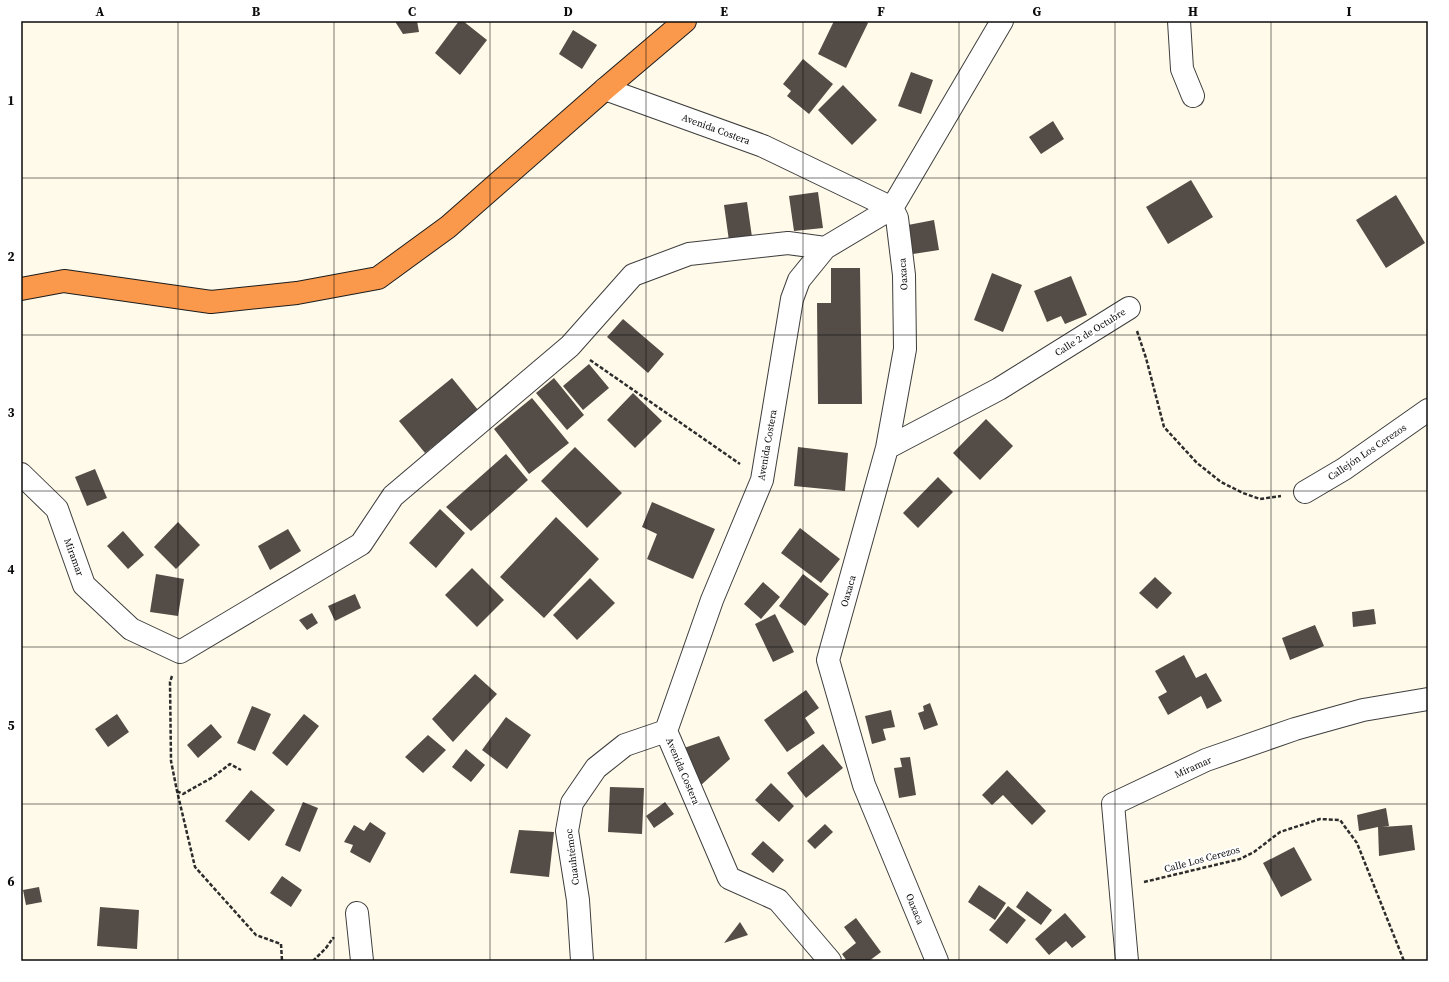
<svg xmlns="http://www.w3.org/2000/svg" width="1449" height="982" viewBox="0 0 1449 982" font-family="'Source Serif 4',serif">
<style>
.building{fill:#544c47}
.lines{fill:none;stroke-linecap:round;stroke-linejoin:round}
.street-casing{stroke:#3e3e3e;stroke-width:24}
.highway-casing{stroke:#1c1c1c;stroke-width:24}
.path{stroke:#2d2d2d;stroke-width:2.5;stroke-dasharray:4 2;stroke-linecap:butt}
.street{stroke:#fff;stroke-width:22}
.highway{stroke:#fa984c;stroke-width:22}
.grid{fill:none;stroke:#0b0b0b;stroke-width:1;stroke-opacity:0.55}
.labels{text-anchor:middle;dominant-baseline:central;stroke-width:4;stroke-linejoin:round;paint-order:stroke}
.street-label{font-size:10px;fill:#0b0b0b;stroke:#fff}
.neatline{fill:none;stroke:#0b0b0b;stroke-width:1.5}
.grid-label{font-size:13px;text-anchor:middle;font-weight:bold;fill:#0b0b0b}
</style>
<rect width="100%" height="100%" fill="#fffae9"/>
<!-- building -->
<path class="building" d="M396 21H417L419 32 403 34 396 23Z
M459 21H463L487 40 460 75 435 53Z
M834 21H864L868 23 846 68 818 54Z
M573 30 597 45 582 69 559 54Z
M803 59 833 84 809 114 787 96 791 91 783 84Z
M911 72 933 80 921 114 898 106Z
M843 85 877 120 852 145 818 110Z
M1053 121 1064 139 1041 154 1029 137Z
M1191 180 1213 217 1168 244 1146 207Z
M818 192 823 228 794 231 789 196Z
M1396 195 1425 243 1386 268 1356 220Z
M747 202 752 237 729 241 724 205Z
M934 220 939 250 913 254 908 225Z
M831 268H860L862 404H818L817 303H831Z
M992 273 1022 285 1003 332 974 320Z
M1071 276 1087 315 1065 324 1061 316 1047 322 1034 291Z
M623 319 664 354 648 373 607 337Z
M589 364 609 388 583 410 563 386Z
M452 378 478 410 425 453 399 421Z
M554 378 584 415 567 430 536 393Z
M633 393 662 421 635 448 607 420Z
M532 398 569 443 529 474 494 429Z
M986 419 1013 446 980 480 953 453Z
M575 447 622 493 587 528 541 481Z
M798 447 848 453 845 491 794 486Z
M506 454 528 480 471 531 446 507Z
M95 469 107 498 87 506 75 477Z
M938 477 953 492 918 528 903 513Z
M652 502 715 529 693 579 647 559 657 534 642 527Z
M440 509 465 533 436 568 409 543Z
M556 517 599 559 544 618 500 577Z
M178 522 200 545 176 569 154 547Z
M800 528 840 559 821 583 781 553Z
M288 529 301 551 270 570 258 546Z
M123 531 144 555 128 569 107 546Z
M472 568 504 600 477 627 445 595Z
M156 574 184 579 178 616 150 612Z
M803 574 829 594 805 626 779 606Z
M1155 577 1172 593 1157 609 1139 593Z
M590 578 615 603 577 640 553 615Z
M763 582 780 597 761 619 744 604Z
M355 594 361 608 335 621 328 606Z
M1374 609 1376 624 1353 627 1352 612Z
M312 613 318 623 307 630 299 620Z
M775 614 794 652 773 662 755 624Z
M1315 625 1324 646 1290 660 1282 638Z
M1184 655 1196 678 1206 673 1222 701 1207 709 1201 696 1168 715 1158 697 1167 692 1155 671Z
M475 674 497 694 453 742 432 719Z
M806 690 819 708 805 718 815 733 787 752 764 720Z
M930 703 938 725 924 730 918 713 924 711 923 706Z
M252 706 271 714 255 751 237 743Z
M891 710 895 727 883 729 886 740 872 744 865 716Z
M117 714 129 732 108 747 95 729Z
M304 714 319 726 287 766 272 753Z
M506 717 531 735 507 769 482 750Z
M211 724 222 737 198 758 187 745Z
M428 735 446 750 423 773 405 757Z
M719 736 730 759 700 786 684 748Z
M823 744 843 768 806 798 787 773Z
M466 749 485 765 471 782 452 767Z
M910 757 916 795 899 798 894 768 902 767 900 758Z
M1007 770 1046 811 1032 825 1003 795 992 805 982 795Z
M771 783 794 806 779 822 755 800Z
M610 787 644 788 642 834 608 832Z
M251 790 275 810 249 841 225 821Z
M303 802 318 808 300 852 285 845Z
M665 802 674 814 654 828 646 816Z
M1386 808 1389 826 1382 827 1412 825 1415 850 1379 856 1378 827 1359 831 1357 815Z
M370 822 386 833 370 863 350 852 353 845 344 842 354 825 364 831Z
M825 824 833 832 815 849 807 841Z
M519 830 554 832 549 877 510 873Z
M763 841 784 860 773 873 751 854Z
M1294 847 1312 880 1281 897 1263 863Z
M282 876 302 890 291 907 270 893Z
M979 885 1006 903 995 920 968 902Z
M39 887 42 902 26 905 23 890Z
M1027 891 1052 910 1041 925 1016 907Z
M1008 906 1026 920 1007 944 989 930Z
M100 907 139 910 137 949 97 946Z
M1065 913 1086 937 1072 948 1066 941 1049 955 1035 939Z
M856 918 881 952 869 961H847L842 954 856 943 844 927Z
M740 922 748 935 724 943Z"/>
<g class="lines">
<defs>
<path id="street" d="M1179 21 1182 69 1193 96
M605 89 763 146 892 208
M892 208 897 218 904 275 905 349 887 448 828 660 864 785 937 961
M887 448 999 389 1129 308
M21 474 57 509 84 585 131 629 180 652 361 544 393 496 570 346 633 275 689 254 788 243 825 248
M1305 492 1344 469 1428 410
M357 913 362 961
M582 961 578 900 567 831 572 803 596 768 625 745 666 731
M830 961 778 900 729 878 666 731 712 600 762 480 792 299 799 280 825 248 892 208 1002 21
M1127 961 1113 804 1206 760 1295 729 1363 710 1428 699"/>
<path id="highway" d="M21 289 64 281 211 302 297 293 378 278 448 227 605 89 685 21"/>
</defs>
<!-- street casing -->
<use href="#street" class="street-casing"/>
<!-- highway casing -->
<use href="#highway" class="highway-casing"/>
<!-- path -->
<path class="path" d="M1137 331 1146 358 1164 427 1197 463 1221 482 1243 493 1260 499 1281 496
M590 360 740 464
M172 676 170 682 171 761 177 791 195 867 256 935 281 944 282 961
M177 791 183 794 213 777 230 764 241 770
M1144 882 1240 859 1254 852 1280 832 1320 819 1340 820 1357 843 1404 961
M313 961 326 948 333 938 334 939"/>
<!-- street -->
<use href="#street" class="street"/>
<!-- highway -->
<use href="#highway" class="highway"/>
</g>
<!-- grid -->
<path class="grid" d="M178 21V961M334 21V961M490 21V961M646 21V961M803 21V961M959 21V961M1115 21V961M1271 21V961M21 178H1428M21 335H1428M21 491H1428M21 647H1428M21 804H1428"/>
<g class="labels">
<!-- street labels -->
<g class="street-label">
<text transform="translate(716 129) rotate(20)">Avenida Costera</text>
<text transform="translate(903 274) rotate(-94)">Oaxaca</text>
<text transform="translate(1090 332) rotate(-32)">Calle 2 de Octubre</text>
<text transform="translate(767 445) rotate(-80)">Avenida Costera</text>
<text transform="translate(1367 452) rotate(-34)">Callejón Los Cerezos</text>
<text transform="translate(74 557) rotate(70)">Miramar</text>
<text transform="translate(848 591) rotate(-74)">Oaxaca</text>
<text transform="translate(1193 767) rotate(-24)">Miramar</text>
<text transform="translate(683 771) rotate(67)">Avenida Costera</text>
<text transform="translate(572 857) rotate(-97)">Cuauhtémoc</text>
<text transform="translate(1202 859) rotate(-15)">Calle Los Cerezos</text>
<text transform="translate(915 909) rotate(68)">Oaxaca</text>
</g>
</g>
<!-- border -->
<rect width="1449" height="982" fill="none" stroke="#ffffff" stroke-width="44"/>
<rect x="22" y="22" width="1405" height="938" class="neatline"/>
<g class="grid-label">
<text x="100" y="16">A</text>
<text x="256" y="16">B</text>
<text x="412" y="16">C</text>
<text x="568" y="16">D</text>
<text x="724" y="16">E</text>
<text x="881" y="16">F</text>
<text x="1037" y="16">G</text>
<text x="1193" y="16">H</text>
<text x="1349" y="16">I</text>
<text x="11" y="105">1</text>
<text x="11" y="261">2</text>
<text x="11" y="417">3</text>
<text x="11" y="574">4</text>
<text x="11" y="730">5</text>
<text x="11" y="886">6</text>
</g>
</svg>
